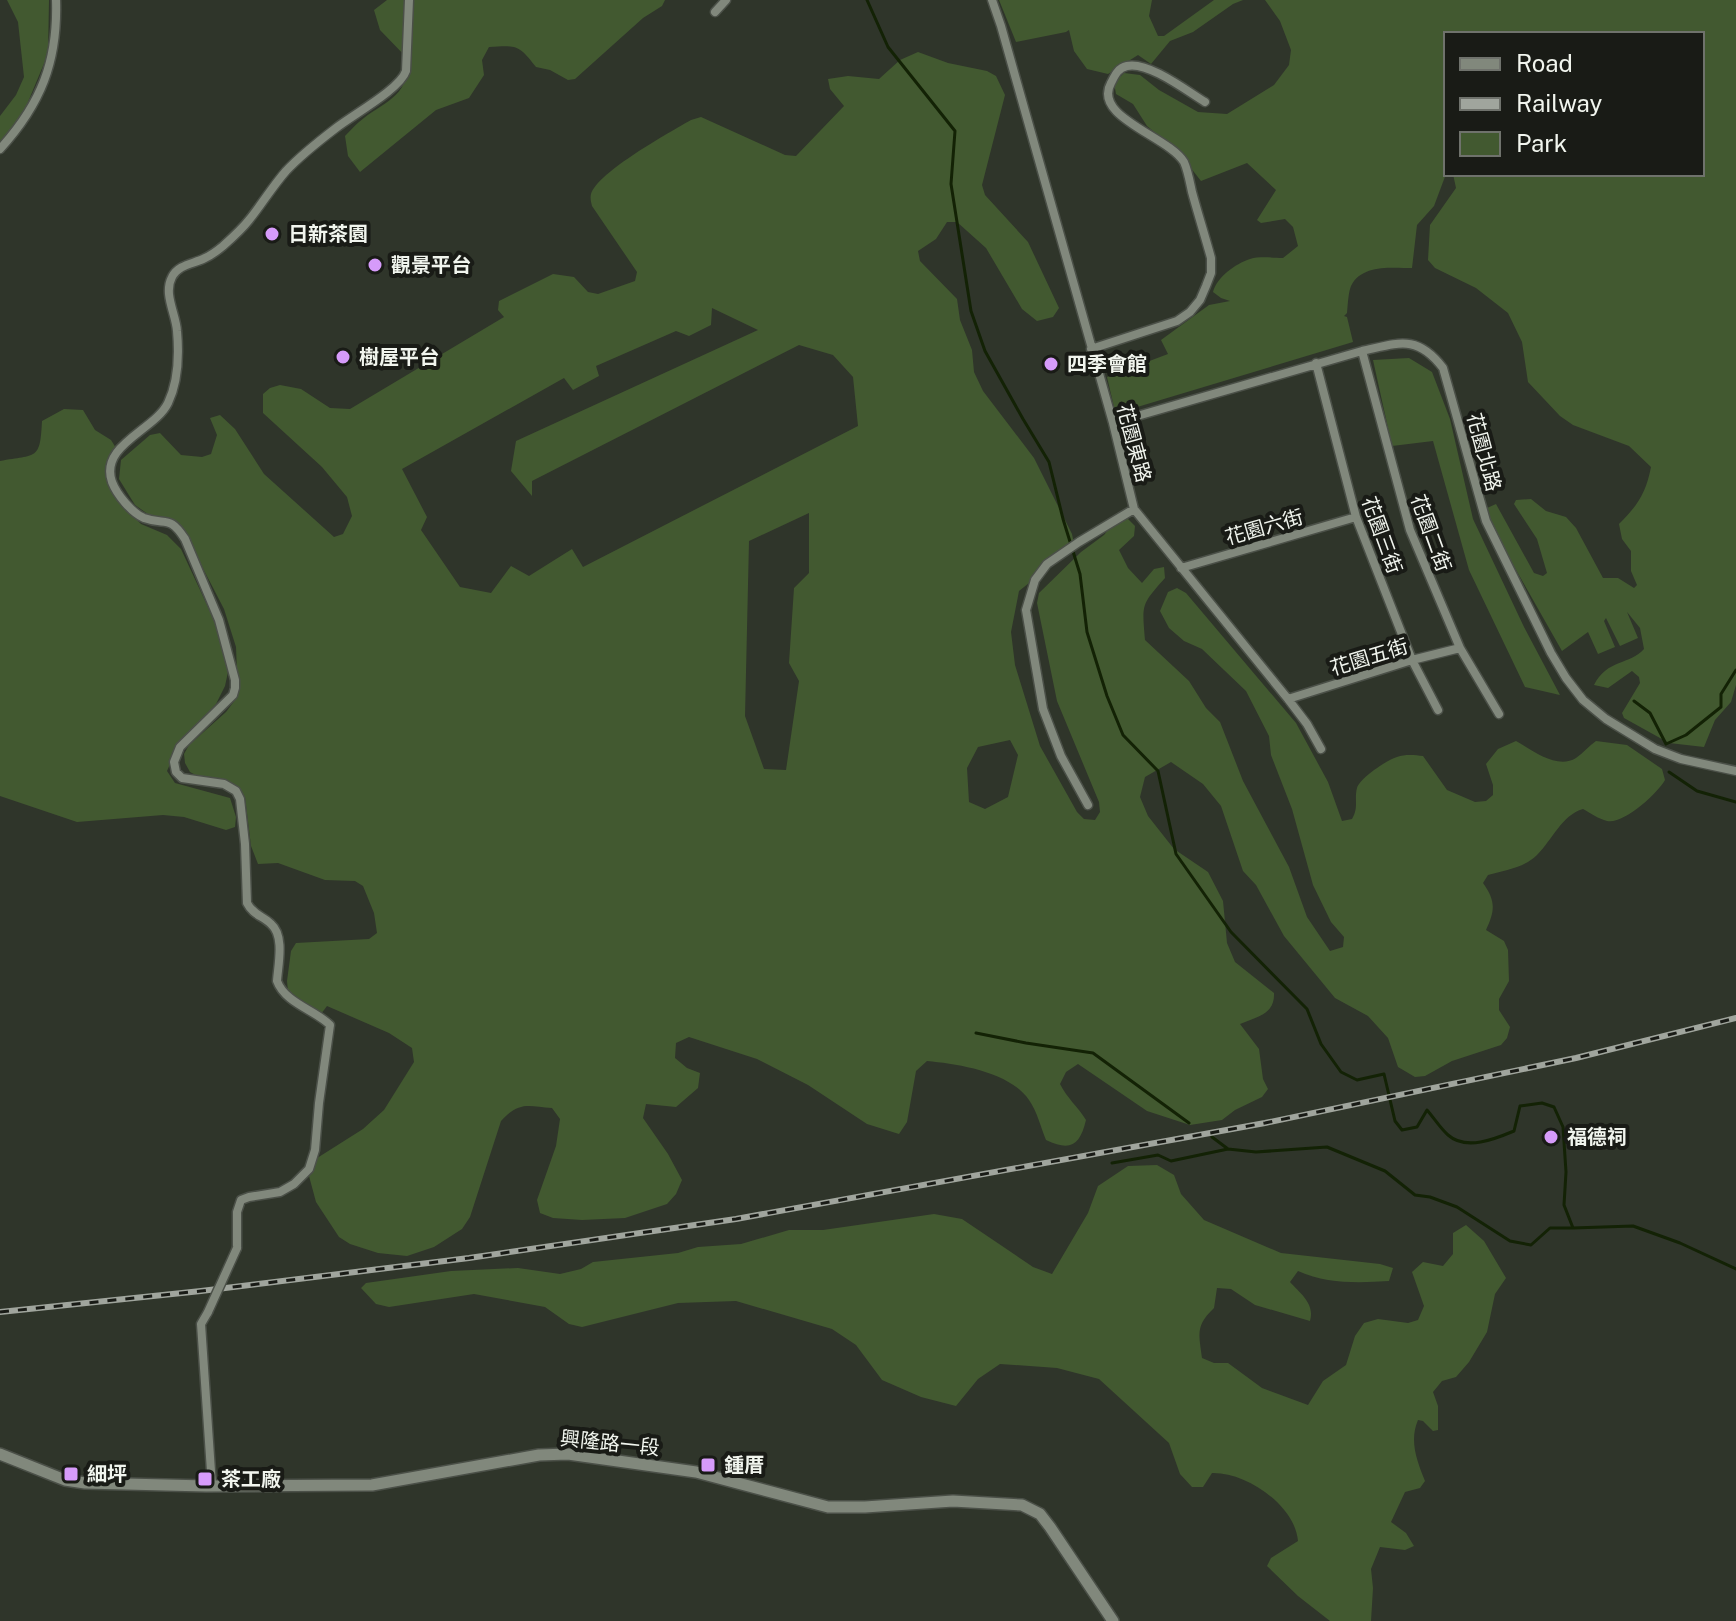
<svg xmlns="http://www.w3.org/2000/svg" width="1736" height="1621" viewBox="0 0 1736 1621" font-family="'Public Sans','Noto Sans TC',sans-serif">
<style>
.green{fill:#425930;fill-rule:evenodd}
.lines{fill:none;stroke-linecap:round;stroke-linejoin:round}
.stream{stroke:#132205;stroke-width:3}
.street-casing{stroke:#4b5048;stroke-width:11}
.secondary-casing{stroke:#4b5048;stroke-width:14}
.street{stroke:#81887c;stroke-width:8}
.secondary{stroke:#81887c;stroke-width:11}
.rail-casing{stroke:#a0a59d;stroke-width:6}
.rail{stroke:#191b16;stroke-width:3;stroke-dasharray:9;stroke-linecap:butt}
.street-bridge-casing{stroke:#4b5048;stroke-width:11;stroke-linecap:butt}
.street-bridge{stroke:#81887c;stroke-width:8}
.poi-dot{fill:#d69bfa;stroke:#191b16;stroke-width:3}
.labels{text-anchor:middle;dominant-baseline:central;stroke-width:8;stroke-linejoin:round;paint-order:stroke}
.poi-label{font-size:20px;font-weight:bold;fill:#f1f5ee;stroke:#191b16;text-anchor:start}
.street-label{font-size:20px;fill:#f1f5ee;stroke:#191b16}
</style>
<rect width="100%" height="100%" fill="#2f352a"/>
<!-- green -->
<path class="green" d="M7 0H49L48 54 18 126 0 142V116L16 95 24 77 18 22Z
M387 0H665L662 6 643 18 575 79 568 80 550 70 536 67C519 45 517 45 489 47L482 60 484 75 469 98 436 110 360 172 348 156 345 136C350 131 354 126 359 122 383 101 409 99 408 59L380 30 374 10Z
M999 0H1152L1149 16 1158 36H1164L1214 0H1243L1233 4 1193 32 1170 41 1151 64 1138 55 1108 74 1087 69 1074 51 1069 30 1066 32 1016 42Z
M1265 0H1736V685L1731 702 1715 720 1704 747 1669 743 1624 718 1622 713 1640 683 1639 677 1632 671 1608 688 1594 685C1607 659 1630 665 1644 649L1640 628 1627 612 1638 638 1620 646 1606 618 1604 621 1615 647 1598 654 1588 632 1562 651 1490 524 1487 508 1496 504 1534 573 1543 576 1547 573 1537 539 1514 504 1516 500 1531 499 1546 511 1566 517 1576 528 1603 578H1618L1634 588 1637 585 1631 571V551L1622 539 1619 524C1638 505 1646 493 1651 467L1629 446 1573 425 1560 416 1528 382 1522 342 1508 313 1476 288 1435 268 1428 260 1430 225 1456 188 1453 174H1702V34H1446V174L1434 206 1417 225 1412 268C1391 268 1362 264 1351 286 1348 294 1348 304 1347 313L1344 316 1347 317 1353 342 1124 411 1114 407 1107 377 1168 354 1161 340 1209 305 1230 301 1221 298 1213 292C1217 277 1235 264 1250 259 1260 256 1273 258 1283 258L1298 246 1293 227 1285 219 1261 223 1257 220 1276 190 1247 163 1201 181 1179 153 1147 126 1133 104 1116 94 1114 83 1124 73 1140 75 1159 90 1198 112 1227 114 1274 85 1289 65 1291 50 1280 21Z
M918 52 948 63 987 71 996 76 1005 95 982 185 985 195 1028 242 1059 308 1053 317 1037 321 1022 309 986 248 957 222H947L936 239 918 251 920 261 957 299 960 320 972 350 974 372 983 391 1034 458 1072 534 1074 544 1068 552 1019 591 1011 632 1015 665 1040 746 1077 812 1084 819 1095 820 1100 812 1099 802 1057 701 1037 603 1039 593 1081 552 1104 535 1116 520 1127 518 1135 526 1134 536 1119 550 1128 568 1142 583 1154 569 1164 567 1165 578C1141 605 1142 604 1145 640L1189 681 1206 708 1220 722 1243 781 1289 867 1307 917 1330 951 1343 947 1344 937 1331 922 1313 885 1292 809 1271 755 1269 736 1246 691 1202 649 1184 641 1169 628 1160 611 1168 592 1177 588 1186 593 1296 723 1328 782 1342 821 1352 819C1359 807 1354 800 1357 788 1360 778 1387 760 1397 757 1405 754 1415 755 1423 756L1447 790 1475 802 1486 801 1493 795V785L1486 764 1498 749 1516 741C1532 750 1557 770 1576 758 1583 753 1589 746 1596 741L1627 745 1662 769 1665 780C1658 793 1623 825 1607 821 1599 819 1590 813 1583 809 1562 815 1552 840 1537 855 1524 868 1505 870 1488 875L1483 883C1496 901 1495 911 1486 930L1504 941 1508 950 1509 981 1499 999V1010L1510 1027 1507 1038 1501 1045 1452 1061 1425 1076 1415 1077 1398 1067 1388 1038 1368 1016 1335 998 1284 936 1256 885 1243 871 1221 806 1203 784 1171 762 1145 777 1140 797 1148 816 1174 849 1208 872 1223 901 1227 943 1235 962 1274 993C1275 1014 1257 1017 1240 1024L1259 1049 1263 1079 1268 1089 1262 1097 1235 1110 1222 1120 1190 1125 1147 1111 1078 1064 1066 1072 1060 1084C1067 1098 1078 1107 1086 1120 1080 1145 1071 1152 1046 1140 1041 1128 1037 1111 1029 1100 1010 1072 959 1064 927 1061L916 1071 907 1122 899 1134 867 1124 808 1085 757 1059 689 1037 676 1043 675 1058 687 1068 700 1073 698 1088 676 1107 646 1104 643 1118 668 1154 682 1180 676 1194 667 1204 625 1218 582 1220 553 1218 540 1213 537 1200 556 1146 560 1119 552 1108C528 1106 519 1101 501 1121L470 1217 462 1229 434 1247 407 1256 378 1253 350 1244 339 1237 316 1202 309 1176 314 1160 363 1129 384 1110 414 1062 412 1048 389 1033 327 1006 321 1014 311 1012 288 991 287 981 291 951 296 943 369 939 377 933 374 913 363 886 355 881 325 880 278 863 258 864 251 846 245 797 237 788 199 777 190 772 185 763 184 754 189 745 226 712 238 696 236 647 224 609 195 553 170 524 152 517 135 505 119 479 121 460 150 435 160 433 181 455 202 457 211 454 217 435 210 418 220 415 235 429 264 474 334 537 343 534 352 516 347 497 322 467 263 413V394L270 388 280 385 301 389 330 408 350 409 504 317 498 310 499 301 553 274 574 277 588 292 598 294 635 281 637 272 592 206C591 202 590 198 591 194 598 172 670 132 691 120L701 117 785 155 796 156 844 106 830 89 828 79 848 76 879 79 900 60ZM712 308 758 330 516 441 511 471 532 496V481L799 345 833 355 853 377 858 426 583 567 572 549 529 576 511 566 491 593 460 587 421 530 427 517 402 469 564 378 573 390 599 376 596 366 676 331 689 336 711 325ZM809 513V573L794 588 789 663 799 681 786 770 764 769 745 716 749 541ZM1010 740 1018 755 1008 797 985 809 969 802 967 768 978 747Z
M1409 358 1432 372 1450 419 1473 519 1524 627 1560 695 1525 687 1469 570 1433 441 1392 446 1373 360Z
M64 409 83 410 95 430 111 440 116 448 110 481 120 503 141 524 167 535 181 549 220 633 228 672 225 686 216 704 175 753 167 771 175 783 230 798 236 817 235 827 226 830 184 817 163 815 77 822 0 796V461C37 454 40 461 42 421Z
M1157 1165 1174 1175 1181 1194 1204 1220 1281 1253 1380 1264 1393 1268 1389 1281C1358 1283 1327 1284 1298 1271L1290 1282C1301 1294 1315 1304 1310 1321L1255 1305 1231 1289 1217 1288 1214 1308C1195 1326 1199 1334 1202 1358L1214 1363H1228L1262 1388 1308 1405 1323 1381 1346 1365 1355 1336 1364 1323 1378 1319 1408 1323 1418 1320 1424 1306 1412 1272 1423 1262 1443 1266 1453 1254V1233L1466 1225 1484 1241 1506 1278 1495 1294 1487 1332 1469 1362 1456 1377 1442 1381 1433 1392 1438 1406V1430L1433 1431 1423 1421 1418 1420C1409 1441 1417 1461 1425 1481L1420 1488 1405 1492 1391 1522 1406 1533 1414 1546 1405 1550 1380 1547 1371 1569 1373 1588 1371 1621H1330L1298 1596 1267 1566 1271 1558 1298 1541C1295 1505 1246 1472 1212 1473L1203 1487H1192L1180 1474 1169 1443 1099 1379 1057 1368 1000 1364 978 1379 956 1406 921 1397 882 1380 856 1345 832 1329 736 1301 678 1303 582 1327 569 1324 545 1307 474 1294 389 1307 376 1304 361 1288 366 1283 451 1271 518 1268 560 1274 581 1269 593 1262 678 1253 698 1247 741 1244 789 1230H823L934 1214 962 1219 1033 1267 1052 1274 1088 1213 1098 1186 1128 1166Z"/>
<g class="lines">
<!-- stream -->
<path class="stream" d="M867 0 888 47 955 131 951 184 971 311 985 351 1023 419 1049 462 1063 519 1080 574 1087 632 1107 696 1123 735 1158 771 1176 854 1231 932 1307 1009 1321 1044 1341 1072 1357 1080 1384 1074 1395 1121 1402 1130 1417 1127 1427 1110C1434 1118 1440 1128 1448 1135 1466 1151 1495 1139 1514 1131L1520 1106 1542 1103 1554 1107 1563 1127 1566 1172 1564 1205 1573 1228 1633 1226 1680 1243 1736 1269
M1634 701 1650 713 1666 744 1686 735 1721 707V694L1736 670
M1669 772 1697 791 1736 802
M976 1033 1026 1043 1093 1053 1189 1123
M1212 1137 1228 1149 1256 1152 1327 1147 1385 1171 1415 1195 1430 1197 1457 1207 1510 1241 1531 1245 1550 1228H1571
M1112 1163 1158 1155 1171 1161 1228 1149"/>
<defs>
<path id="street" d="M992 0 1001 26 1113 423 1134 509 1288 699 1307 724 1321 749
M715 12 726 0
M0 149C41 104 58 61 56 0
M1091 349 1177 321 1190 312 1200 300 1206 286 1211 273V258C1205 236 1198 214 1192 192 1190 183 1188 171 1184 162 1168 136 1092 117 1111 83 1115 75 1118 68 1127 66 1148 61 1187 91 1205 102
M1362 351 1410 530 1460 648 1499 714
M1316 363 1356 517 1412 660 1438 710
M1113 423 1362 351C1399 343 1417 334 1443 368L1486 521 1551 653 1566 678 1583 700 1606 719 1655 749 1681 759 1736 771
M1181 568 1356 517
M1288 699 1412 660 1460 648
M1088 805 1061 756 1043 709 1026 610 1035 580 1047 564 1079 542 1134 509
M237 1248V1212L241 1200 249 1197 280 1192 294 1184 309 1169 315 1150 319 1103 330 1025C315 1010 285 1003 277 981 278 965 285 936 271 924 263 916 253 915 247 903L245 844 240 799 236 791 224 784 182 778 176 772 174 762 180 747 233 695 235 688V680L219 620 185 539C169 514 166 526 144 518 132 513 117 495 112 482 99 445 155 430 168 403 178 382 179 353 177 331 176 314 163 294 172 277 178 265 192 264 203 259 210 256 217 251 223 246 232 238 242 229 249 220 262 204 272 187 286 171 301 155 319 141 336 128 354 114 400 89 406 71L409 0
M208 1312 201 1324 212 1486"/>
<path id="secondary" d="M0 1454 65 1480 85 1483 206 1486 372 1485 539 1455 568 1454 696 1472 828 1507H865L953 1501 1022 1505 1040 1514 1050 1527 1113 1621"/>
</defs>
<!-- street casing -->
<use href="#street" class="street-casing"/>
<!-- secondary casing -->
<use href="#secondary" class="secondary-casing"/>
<!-- street -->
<use href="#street" class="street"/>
<!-- secondary -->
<use href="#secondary" class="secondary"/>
<defs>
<path id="rail" d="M0 1312 201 1291 469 1258 736 1219 1265 1123 1576 1058 1736 1018"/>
</defs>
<!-- rail casing -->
<use href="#rail" class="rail-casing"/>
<!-- rail -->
<use href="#rail" class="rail"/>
<defs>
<path id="street-bridge" d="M208 1312 237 1248"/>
</defs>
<!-- street-bridge casing -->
<use href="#street-bridge" class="street-bridge-casing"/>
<!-- street-bridge -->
<use href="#street-bridge" class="street-bridge"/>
</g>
<!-- markers -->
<g class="poi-dot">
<circle cx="272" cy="234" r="8"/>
<circle cx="375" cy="265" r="8"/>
<circle cx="343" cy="357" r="8"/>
<circle cx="1051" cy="364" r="8"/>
<circle cx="1551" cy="1137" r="8"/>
<rect x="700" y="1457" width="16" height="16" rx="4"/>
<rect x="63" y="1466" width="16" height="16" rx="4"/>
<rect x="197" y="1471" width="16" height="16" rx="4"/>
</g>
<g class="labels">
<!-- poi labels -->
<g class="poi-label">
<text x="288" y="234">日新茶園</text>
<text x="391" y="265">觀景平台</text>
<text x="359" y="357">樹屋平台</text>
<text x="1067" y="364">四季會館</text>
<text x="1567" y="1137">福德祠</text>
<text x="724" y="1465">鍾厝</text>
<text x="87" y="1474">細坪</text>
<text x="221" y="1479">茶工廠</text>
</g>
<!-- street labels -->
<g class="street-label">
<text transform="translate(1134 443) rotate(75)">花園東路</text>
<text transform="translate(1484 452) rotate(75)">花園北路</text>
<text transform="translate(1264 527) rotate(-16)">花園六街</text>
<text transform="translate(1431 533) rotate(70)">花園二街</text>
<text transform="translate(1382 535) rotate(70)">花園三街</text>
<text transform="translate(1369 657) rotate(-17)">花園五街</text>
<text transform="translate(610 1443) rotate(6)">興隆路一段</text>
</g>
</g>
<!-- legend -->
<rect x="1444" y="32" width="260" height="144" fill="#191b16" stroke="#6f726c" stroke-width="2"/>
<rect x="1460" y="58" width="40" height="12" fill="#81887c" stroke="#6f726c" stroke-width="2"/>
<text x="1516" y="72" font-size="24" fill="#f1f5ee">Road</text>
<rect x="1460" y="98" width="40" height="12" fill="#a0a59d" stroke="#6f726c" stroke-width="2"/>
<text x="1516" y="112" font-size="24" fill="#f1f5ee">Railway</text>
<rect x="1460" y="132" width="40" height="24" fill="#425930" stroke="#6f726c" stroke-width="2"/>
<text x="1516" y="152" font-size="24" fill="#f1f5ee">Park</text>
</svg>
